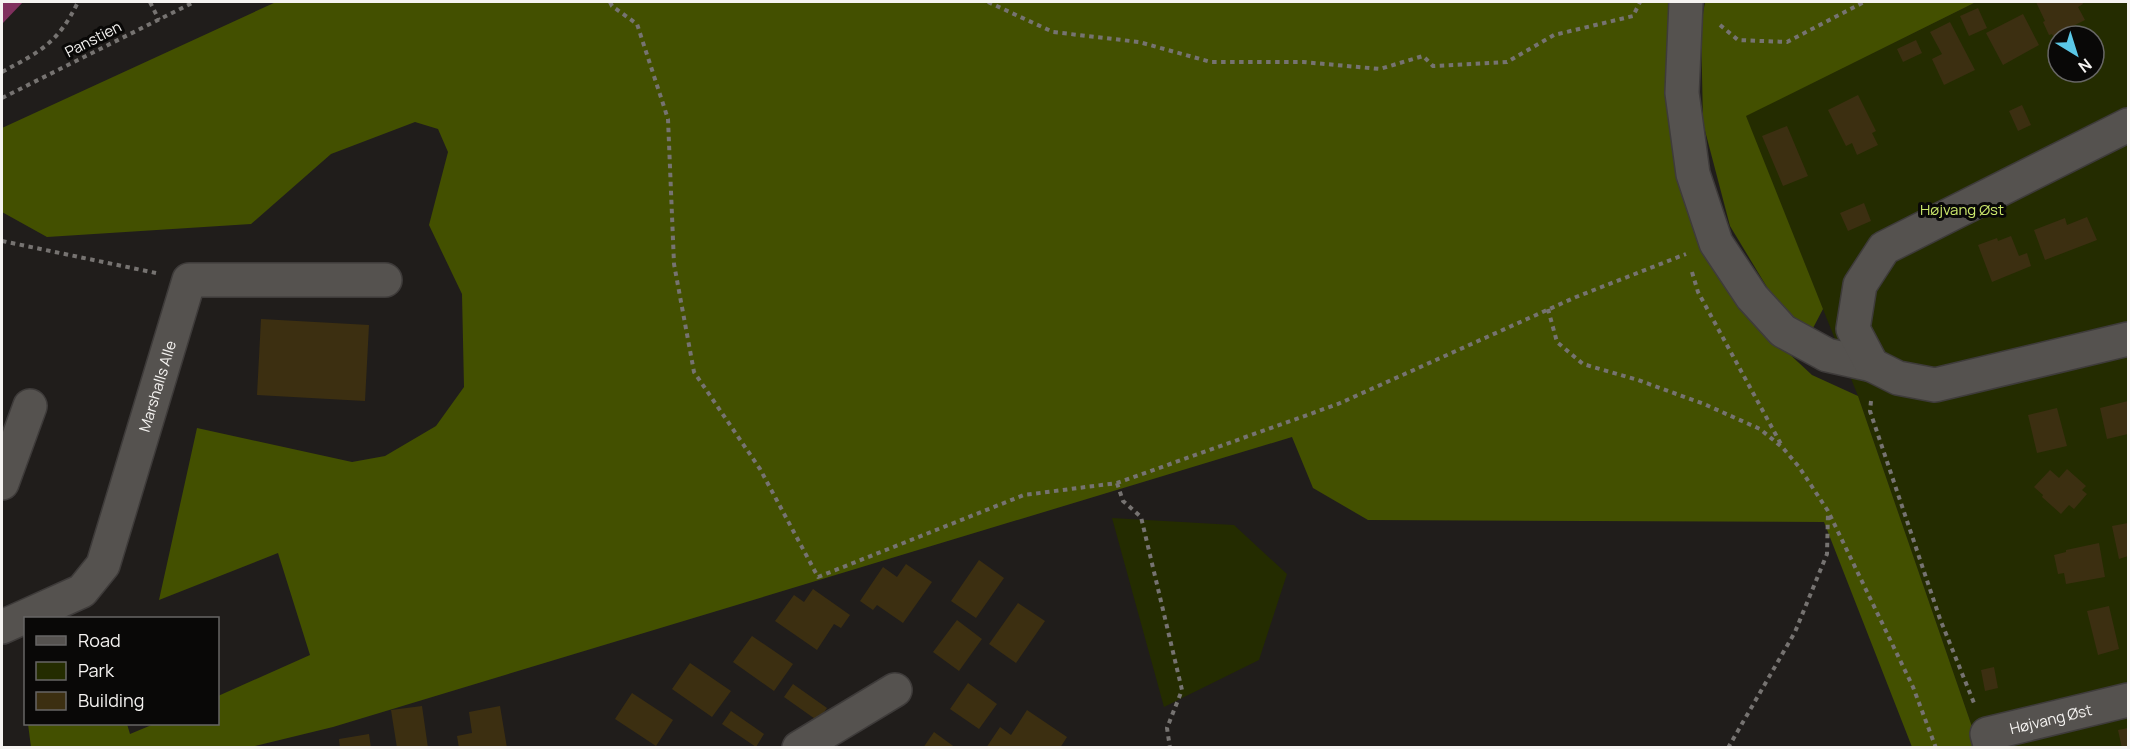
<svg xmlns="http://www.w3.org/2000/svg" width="2130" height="749" viewBox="0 0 2130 749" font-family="Manrope,sans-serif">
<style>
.green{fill:#242c00;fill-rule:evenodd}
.forest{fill:#435000}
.water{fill:#80305e}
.building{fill:#3c2f11}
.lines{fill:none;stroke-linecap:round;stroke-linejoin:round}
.minor-casing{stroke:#3e3b3a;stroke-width:36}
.path{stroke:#767371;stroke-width:4;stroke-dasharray:4.5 4.5;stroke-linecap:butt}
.minor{stroke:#55524f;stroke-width:33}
.labels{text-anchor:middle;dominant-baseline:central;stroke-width:6;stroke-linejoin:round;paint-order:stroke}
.street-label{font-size:15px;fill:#f5f3f1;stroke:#090807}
.park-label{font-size:15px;fill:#cce86c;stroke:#090807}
</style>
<rect width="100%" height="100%" fill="#201d1b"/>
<!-- green -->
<path class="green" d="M1976 2H2128V747H1979L1858 396 1745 116ZM2058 36H2094V72H2058Z
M1112 518 1234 525 1287 574 1259 660 1164 707Z"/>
<!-- forest -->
<path class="forest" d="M276 2H1669L1666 75 1676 165 1759 326 1812 375 1858 396 1979 747H1912L1824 522 1368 520 1313 488 1292 437 333 727 251 747H31L28 724H127L130 734 154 724H218V696L310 655 278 553 159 600 197 428 352 462 385 456 436 426 464 387 462 294 429 225 448 152 438 129 415 122 331 154 251 224 47 237 2 212V128Z
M1705 2H1976L1746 116 1823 309 1812 330 1785 317 1730 226 1703 123 1701 26Z"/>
<!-- water -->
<path class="water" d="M2 2H23L2 24Z"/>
<!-- building -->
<path class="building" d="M2036 2H2082L2083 4 2078 7 2085 20 2053 36 2052 34 2049 35 2043 22 2045 21Z
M1978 8 1987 28 1969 36 1960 16Z
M2023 14 2039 45 2003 65 1986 33Z
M1950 22 1975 70 1944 85 1932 59 1942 54 1930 32Z
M1916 40 1922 53 1903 62 1897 49Z
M1858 95 1876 131 1872 133 1878 145 1857 155 1852 143 1846 146 1828 110Z
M2022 105 2031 125 2018 131 2009 111Z
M1787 126 1808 176 1783 186 1762 136Z
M1864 203 1871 221 1848 231 1840 213Z
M2087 217 2097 240 2045 260 2034 230 2065 218 2067 225Z
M2011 236 2019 256 2027 253 2031 266 1992 282 1978 245 1997 238 1998 241Z
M261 319 369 325 365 401 257 395Z
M2128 401V434L2107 439 2100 408Z
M2057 408 2067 446 2037 453 2028 415Z
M2067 469 2086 486 2082 490 2087 494 2074 509 2069 505 2061 514 2042 497 2043 495 2034 487 2050 470 2059 478Z
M2128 523V556L2119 559 2112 526Z
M2099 543 2105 577 2066 584 2064 573 2058 574 2054 555 2066 552V550Z
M979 560 1004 578 976 618 951 601Z
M906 564 932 582 903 623 877 605 873 610 860 601 883 567 897 577Z
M813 589 850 615 841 628 834 624 817 650 775 621 794 595 804 602Z
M1018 603 1045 621 1016 663 989 644Z
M2109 606 2119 649 2098 655 2087 611Z
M957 620 982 639 959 671 933 652Z
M752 636 793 664 774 691 733 662Z
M690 663 731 691 712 717 672 689Z
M1994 667 1998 688 1985 691 1981 670Z
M968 683 997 704 979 729 950 709Z
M793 684 827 708 818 721 784 697Z
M632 693 673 720 656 746 615 719Z
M422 706 428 748H397L391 710Z
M500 706 507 748H459L457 736 472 733 469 712Z
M1027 710 1067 737 1060 748H986L1000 727 1011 735Z
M731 711 764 734 756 747 722 724Z
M2128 728V748H2122L2118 730Z
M934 732 956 748H923Z
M369 734 371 748H340L339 739Z"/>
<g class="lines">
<defs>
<g id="minor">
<path d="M1686 2 1682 93 1693 174 1716 243 1752 297 1783 331 1827 355 1872 365"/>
<path d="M2128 125 1884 248 1860 285 1853 329 1872 365 1898 378 1935 385 2128 339"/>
<path d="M2 483 30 406"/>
<path id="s1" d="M2 627 82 591 103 565 189 280H385"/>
<path d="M799 748 895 690"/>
<path id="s2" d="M1991 748 1987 734 2128 700"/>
</g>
</defs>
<!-- minor casing -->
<use href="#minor" class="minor-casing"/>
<!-- path -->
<path class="path" d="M150 2 159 20
M610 2 612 6 637 24 668 119 674 264 694 372 760 469 818 577 1024 495 1117 483 1338 404 1576 297 1686 254
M988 2 1053 32 1139 42 1211 62H1303L1380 69 1423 56 1433 66 1507 62 1554 35 1633 16 1640 2
M1720 25 1738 40 1787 42 1864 2
M2 72C41 51 58 43 78 2
M2 98 194 2
M2 241 156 273
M1692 272 1698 292 1782 446
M1548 309 1557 342 1583 364 1638 380 1704 404 1760 429 1783 448 1799 467 1828 511 1913 687 1936 748
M1871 401 1870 411 1940 619 1974 703
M1117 483 1123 501 1141 517 1182 690 1167 728 1170 748
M1728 748 1795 632 1827 554 1828 512"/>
<!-- minor -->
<use href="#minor" class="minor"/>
</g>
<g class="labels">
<!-- street labels -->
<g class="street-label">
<text transform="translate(93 39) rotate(-27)">Panstien</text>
<text stroke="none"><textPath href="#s1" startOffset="308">Marshalls Alle</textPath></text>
<text stroke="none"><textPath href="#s2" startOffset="80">Højvang Øst</textPath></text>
</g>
<!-- park labels -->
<g class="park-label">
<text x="1962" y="209">Højvang Øst</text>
</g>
</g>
<!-- border -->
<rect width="2130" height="749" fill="none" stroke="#f5f3f1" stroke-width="6"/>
<!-- legend -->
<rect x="24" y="617" width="195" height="108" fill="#090807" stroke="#676665" stroke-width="1.5"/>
<rect x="36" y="636" width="30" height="9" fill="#55524f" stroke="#676665" stroke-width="1.5"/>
<text x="78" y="647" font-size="18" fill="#f5f3f1">Road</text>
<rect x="36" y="662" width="30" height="18" fill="#242c00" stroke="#676665" stroke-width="1.5"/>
<text x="78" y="677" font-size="18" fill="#f5f3f1">Park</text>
<rect x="36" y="692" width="30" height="18" fill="#3c2f11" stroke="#676665" stroke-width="1.5"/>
<text x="78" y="707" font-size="18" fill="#f5f3f1">Building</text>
<!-- north arrow -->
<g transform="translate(2076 54) rotate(142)"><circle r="28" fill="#090807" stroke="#676665" stroke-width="1.5"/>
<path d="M0-4.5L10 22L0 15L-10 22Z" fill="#5bc8e7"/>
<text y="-9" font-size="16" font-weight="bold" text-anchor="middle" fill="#f5f3f1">N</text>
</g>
</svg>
